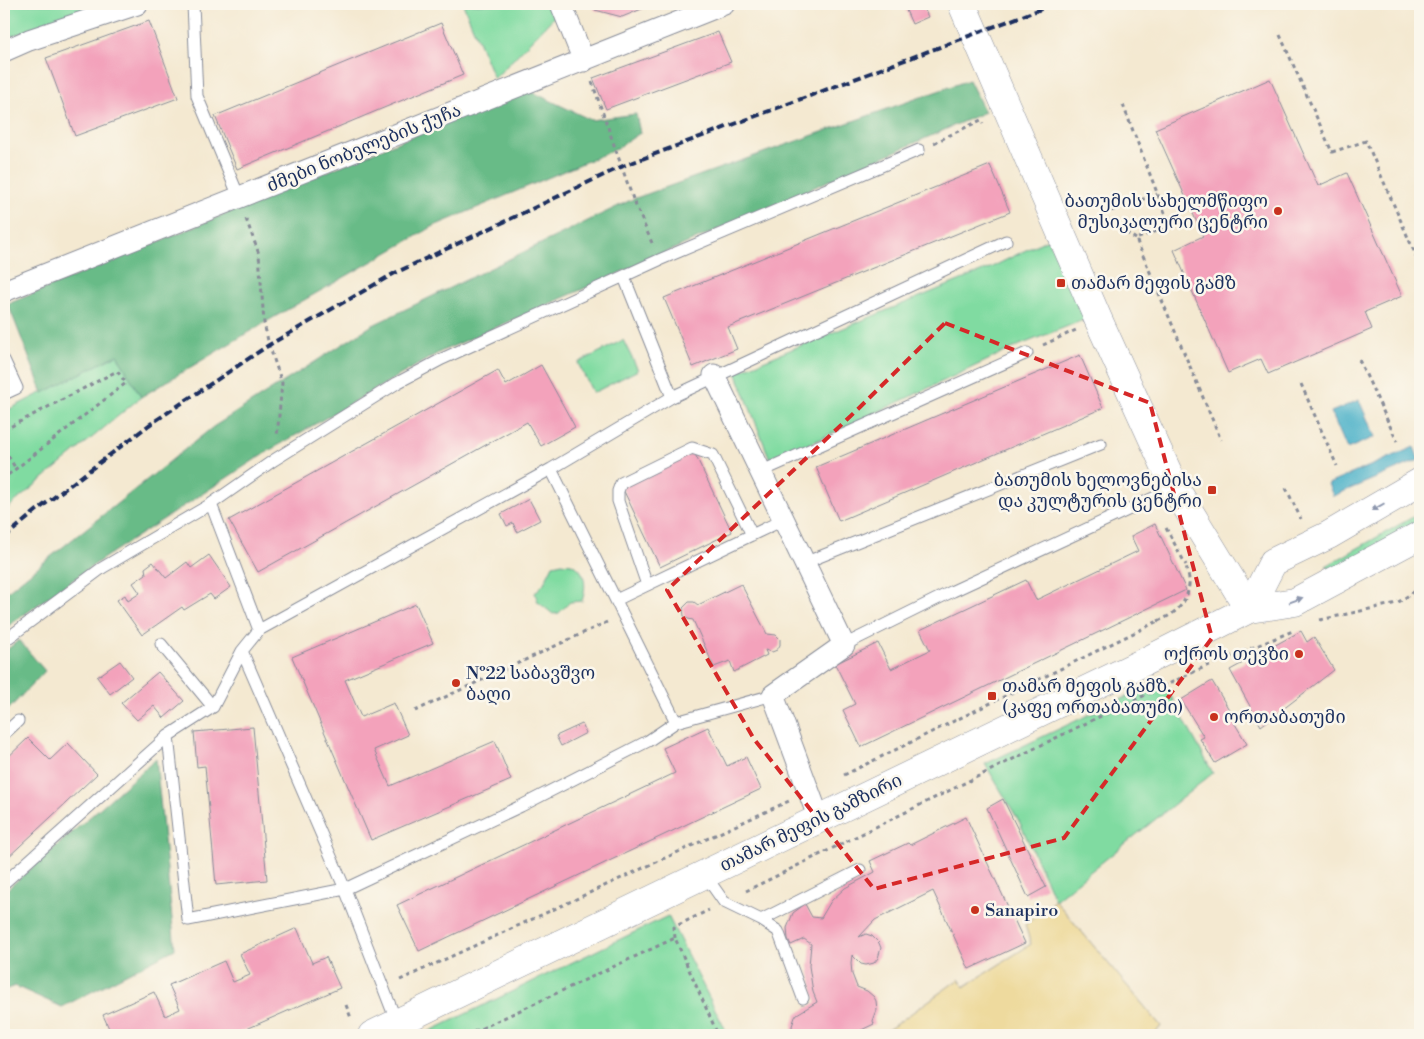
<svg xmlns="http://www.w3.org/2000/svg" width="1424" height="1039" viewBox="0 0 1424 1039" font-family="'Libre Bodoni','Noto Serif Georgian',serif">
<style>
.green{fill:#80dba1;stroke:#4e8580}
.forest{fill:#68bb87;stroke:#427572}
.sand{fill:#eeda9e;stroke:#84847e}
.water{fill:#49b0c8;stroke:#327093}
.building{fill:#f3a2bb}
.lines{fill:none;stroke-linecap:round;stroke-linejoin:round}
.lane-casing{stroke:#888c98;stroke-width:13}
.street-casing{stroke:#888c98;stroke-width:23}
.secondary-casing{stroke:#888c98;stroke-width:29}
.primary-casing{stroke:#888c98;stroke-width:29}
.path{stroke:#888c98;stroke-width:3;stroke-dasharray:4 4;stroke-linecap:butt}
.lane{stroke:#fff;stroke-width:11}
.street{stroke:#fff;stroke-width:21}
.secondary{stroke:#fff;stroke-width:28}
.primary{stroke:#fff;stroke-width:28}
.rail{stroke:#1b2f5e;stroke-width:4;stroke-dasharray:8 4;stroke-linecap:butt}
.oneway{fill:#8d97ae}
.marked{fill:none;stroke:#d62828;stroke-width:4;stroke-dasharray:10 6;stroke-linejoin:round}
.poi-dot{fill:#c8321e;stroke:#fbf7ec;stroke-width:2}
.labels{text-anchor:middle;dominant-baseline:central;stroke-width:5;stroke-linejoin:round;paint-order:stroke}
.street-label{font-size:18px;fill:#1b2f5e;stroke:#fbf7ec}
.poi-label{font-size:18px;fill:#1b2f5e;stroke:#fbf7ec;text-anchor:start}
</style>
<rect width="100%" height="100%" fill="#fbf7ec"/>
<filter id="ink" filterUnits="userSpaceOnUse"><feTurbulence type="fractalNoise" baseFrequency=".02" numOctaves="2"/><feDisplacementMap in="SourceGraphic" scale="10" xChannelSelector="R" yChannelSelector="G"/><feConvolveMatrix kernelMatrix="1 2 1 2 8 2 1 2 1" color-interpolation-filters="sRGB"/></filter>
<filter id="wash" filterUnits="userSpaceOnUse"><feTurbulence type="fractalNoise" baseFrequency=".0096" numOctaves="4" result="noise"/><feDisplacementMap in="SourceGraphic" scale="20" xChannelSelector="R" yChannelSelector="G"/><feGaussianBlur stdDeviation="1.12" result="paint"/><feColorMatrix in="noise" values="0 0 0 0 0 0 0 0 0 0 0 0 0 0 0 0 0 1.4 0 .05"/><feComposite in="paint" operator="in"/></filter>
<g filter="url(#wash)">
<rect width="100%" height="100%" fill="#f4e9d1"/>
<!-- green -->
<path class="green" d="M4 4H121L4 38Z
M463 4H552L556 15 494 79Z
M1048 239 1086 319 1020 345 771 462 736 372 988 269Z
M623 340 638 370 593 393 578 363Z
M117 354 141 397 4 511V412Z
M1420 513V522L1334 572 1326 566Z
M562 563C565 564 571 563 574 565 587 572 586 589 582 601L570 602 559 613 553 614 538 602 535 593 544 583 553 565Z
M1162 680 1213 773 1055 900 1019 821 985 764Z
M668 916 728 1035H422Z"/>
<!-- forest -->
<path class="forest" d="M969 80 985 112 440 352 265 453 101 560 4 629V594L213 427 371 326 633 199Z
M526 89 591 120 636 114 640 133 616 149 434 226 264 323 141 397 117 355 43 393 8 304Z
M19 640 45 671 4 714V652Z
M156 759 175 949 62 1007 15 986 4 990V892Z"/>
<!-- sand -->
<path class="sand" d="M1055 900 1161 1026 1154 1035H881L959 979 964 987 1031 944 1025 925Z"/>
<!-- water -->
<path class="water" d="M1359 400 1375 437 1347 449 1331 412Z
M1414 447 1419 460 1333 496 1328 484Z"/>
<g id="blocks">
<!-- building -->
<path class="building" d="M592 4H654L622 17 595 10Z
M914 4H922L928 17 912 24 905 8Z
M149 21 178 98 75 136 46 58Z
M441 23 463 75 237 169 215 116Z
M718 32 731 62 606 109 593 78Z
M1270 79 1318 186 1347 173 1402 296 1365 312 1372 329 1268 374 1261 359 1228 373 1174 250 1203 236 1155 129Z
M990 165 1010 212 728 327 737 349 693 367 664 298Z
M1080 355 1103 408 839 521 816 467Z
M541 365 575 427 541 446 527 422 258 572 229 520 498 370 506 385Z
M694 452 732 532 660 567 622 487Z
M529 499 540 520 517 532 513 523 507 526 501 514Z
M1155 524 1186 590 861 747 843 710 855 704 835 664 878 643 891 669 930 650 920 630 1026 580 1036 600 1138 551 1131 536Z
M209 555 231 587 214 599 210 594 184 610 182 607 142 635 117 600 125 595 128 601 140 593 133 583 146 574 145 568 153 562 166 578 187 562 191 568Z
M741 584 767 634 776 635 780 639V645L777 650 772 652 765 650 767 655 734 672 730 661 714 667 693 620 688 619 684 616 683 608 689 602H694L698 605Z
M416 604 433 643 345 680 361 717 394 703 408 735 374 750 390 786 495 741 511 780 371 840 292 657Z
M1301 631 1307 642 1314 637 1334 670 1261 726 1230 670Z
M120 661 132 677 110 694 97 677Z
M158 672 184 701 164 718 154 706 137 720 121 703Z
M1212 681 1234 718 1232 719 1247 744 1215 763 1200 739 1204 737 1181 700Z
M582 724 586 733 561 746 556 736Z
M253 727 267 880 216 885 205 766 197 767 194 732Z
M708 727 727 766 746 757 761 789 419 951 397 905 675 773 663 748Z
M28 738 50 760 68 743 97 774 4 861V761Z
M1003 799 1046 887 1028 897 987 808Z
M966 817 1025 943 969 969 933 891 875 920 859 937 866 934 872 936 879 943 881 948 878 958 874 963 866 965 861 964 852 955 851 963 852 974 857 987 867 991 874 997 876 1001 877 1010 873 1021 874 1024 851 1035H793L792 1026 795 1017 797 1014 817 1002 813 992 809 966 811 944 804 939 791 945 788 939 787 928 793 913 805 904 812 917 821 918 831 901 845 888 875 872 870 861 908 843 910 845Z
M297 928 312 963 326 957 340 988 233 1035H112L103 1015 154 992 165 1016 180 1009 169 985 224 961 233 982 250 975 240 954Z"/>
</g>
</g>
<g filter="url(#ink)">
<use href="#blocks" fill-opacity="0" stroke="#888c98" stroke-width="1"/>
<g class="lines">
<defs>
<path id="lane" d="M193 4 197 96 239 197
M624 277 672 397
M4 360 17 388 4 394
M551 469 676 722
M760 472 1027 353
M211 504 259 630
M804 563 1101 444
M647 585 618 501V491L621 483 692 448 713 455 752 535
M616 600 783 520
M4 641 102 568 211 504 274 460 397 383 442 359 659 260 919 150
M161 644 213 707
M844 645 953 591 1175 488
M242 651 345 889 397 1023
M4 734 18 721
M168 736 188 920 345 889 521 806 648 741 676 722 773 695
M705 875 724 902 761 920 860 870
M4 883 168 736 213 707 242 651 259 630 551 469 672 397 1006 241
M761 920 778 931 803 998"/>
<path id="street" d="M561 4 584 61
M4 51 29 40 137 4
M4 291 724 4
M714 375 844 645 773 695 819 819"/>
<path id="secondary" d="M962 4 1098 319 1175 488 1249 609"/>
<path id="primary" d="M1249 609 1273 562 1329 535 1420 482
M372 1035 1150 659 1249 609 1295 602 1420 535"/>
</defs>
<!-- lane casing -->
<use href="#lane" class="lane-casing"/>
<!-- street casing -->
<use href="#street" class="street-casing"/>
<!-- secondary casing -->
<use href="#secondary" class="secondary-casing"/>
<!-- primary casing -->
<use href="#primary" class="primary-casing"/>
<!-- path -->
<path class="path" d="M1280 35 1332 152 1366 141 1420 265
M592 82 633 199 652 243
M1123 105 1170 226 1136 239 1221 440
M934 143 981 120 983 124
M246 219 259 254 264 323 269 345 282 383 277 437
M1136 239 1109 222 1105 213 1157 194
M1043 345 1076 330
M1359 360 1397 441
M1301 384 1337 466
M4 430 117 371 126 383 4 478
M4 449 16 469
M1286 488 1301 519
M1166 528 1186 565
M1320 620 1397 603 1420 588
M1158 621C1175 614 1187 604 1189 585 1190 579 1187 571 1186 565
M415 711 607 622
M844 775 1158 621
M746 891 1078 727 1200 669 1293 631
M675 938 674 927 709 910
M400 980 789 801
M346 1005 351 1018
M467 1035 675 938 718 1035"/>
<!-- lane -->
<use href="#lane" class="lane"/>
<!-- street -->
<use href="#street" class="street"/>
<!-- secondary -->
<use href="#secondary" class="secondary"/>
<!-- primary -->
<use href="#primary" class="primary"/>
<!-- rail -->
<path class="rail" d="M4 538 36 511 149 425 269 345 395 273 623 166 1054 4"/>
</g>
<!-- one-way arrows -->
<defs><path id="oneway-solid" d="M-6-.8H1V-3.2L6.5 0L1 3.2V.8H-6Z" transform="scale(1.25)"/></defs>
<g class="oneway">
<use href="#oneway-solid" transform="translate(1378 507) rotate(150)"/>
<use href="#oneway-solid" transform="translate(1296 600) rotate(-20)"/>
</g>
</g>
<!-- marked area -->
<path class="marked" d="M945 323 1150 403 1212 638 1064 838 874 889 754 739 667 590 858 409Z"/>
<!-- markers -->
<g class="poi-dot">
<circle cx="1278" cy="211" r="5"/>
<rect x="1056" y="278" width="10" height="10" rx="2.5"/>
<rect x="1207" y="485" width="10" height="10" rx="2.5"/>
<circle cx="1299" cy="654" r="5"/>
<circle cx="456" cy="683" r="5"/>
<rect x="987" y="691" width="10" height="10" rx="2.5"/>
<circle cx="1214" cy="717" r="5"/>
<circle cx="975" cy="910" r="5"/>
</g>
<g class="labels">
<!-- street labels -->
<g class="street-label">
<text transform="translate(364 148) rotate(-22)">ძმები ნობელების ქუჩა</text>
<text transform="translate(811 823) rotate(-26)">თამარ მეფის გამზირი</text>
</g>
<!-- poi labels -->
<g class="poi-label">
<text x="1268" y="201" text-anchor="end">ბათუმის სახელმწიფო<tspan x="1268" dy="21">მუსიკალური ცენტრი</tspan></text>
<text x="1071" y="283">თამარ მეფის გამზ</text>
<text x="1202" y="480" text-anchor="end">ბათუმის ხელოვნებისა<tspan x="1202" dy="21">და კულტურის ცენტრი</tspan></text>
<text x="1289" y="654" text-anchor="end">ოქროს თევზი</text>
<text x="466" y="673">№22 საბავშვო<tspan x="466" dy="21">ბაღი</tspan></text>
<text x="1002" y="686">თამარ მეფის გამზ.<tspan x="1002" dy="21">(კაფე ორთაბათუმი)</tspan></text>
<text x="1224" y="717">ორთაბათუმი</text>
<text x="985" y="910">Sanapiro</text>
</g>
</g>
<!-- margin -->
<rect width="1424" height="1039" fill="none" stroke="#fbf7ec" stroke-width="20"/>
</svg>
